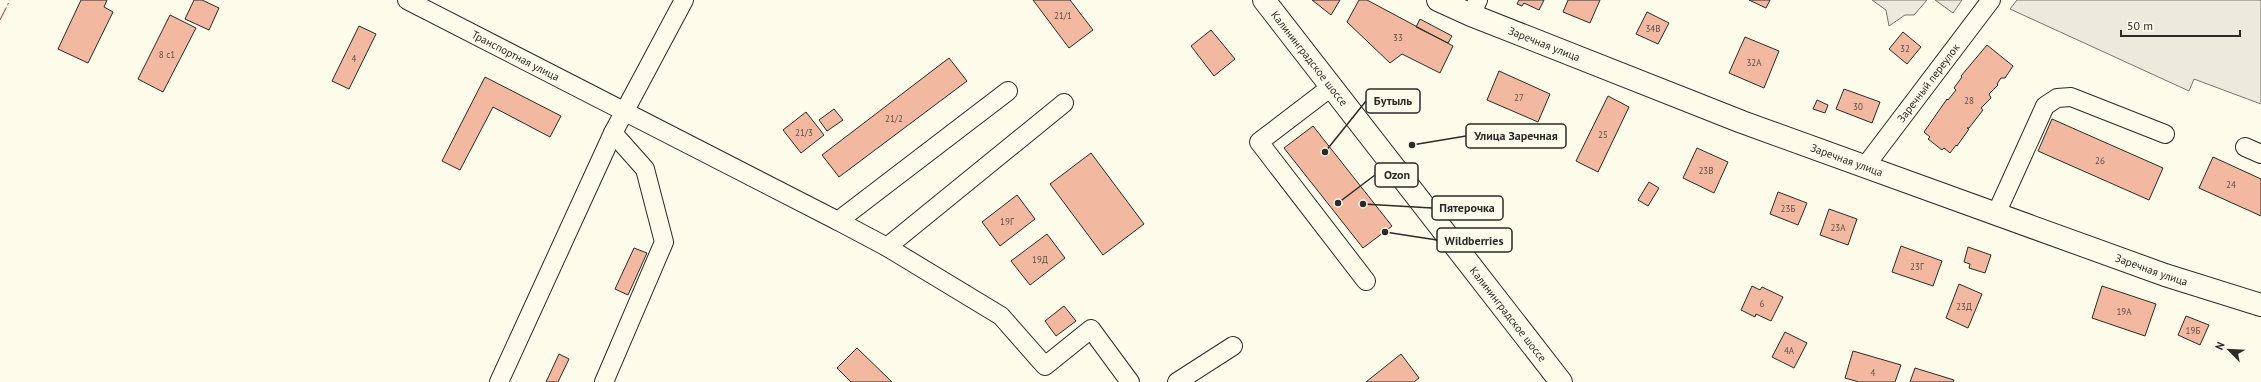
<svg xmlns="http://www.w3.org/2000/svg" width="2261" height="382" font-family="'PT Sans',sans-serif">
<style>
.green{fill:#ecebdb;stroke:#74746e}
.building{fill:#f2b8a0;stroke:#2b2b2b}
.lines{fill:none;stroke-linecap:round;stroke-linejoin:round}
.minor-casing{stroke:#2b2b2b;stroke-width:20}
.major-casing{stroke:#2b2b2b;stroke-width:24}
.minor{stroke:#fdfbea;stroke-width:18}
.major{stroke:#fdfbea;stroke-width:22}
.power{stroke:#c62828;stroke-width:1;stroke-dasharray:14 3 2 3;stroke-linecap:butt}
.labels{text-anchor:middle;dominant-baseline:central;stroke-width:3;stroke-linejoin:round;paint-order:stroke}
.number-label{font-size:9px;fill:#5d4e48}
.street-label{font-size:11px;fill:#2b2b2b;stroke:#fdfbea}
.leader{fill:none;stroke:#2b2b2b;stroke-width:1.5}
.callout-dot{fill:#2b2b2b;stroke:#fdfbea;stroke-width:1.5}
.callout{fill:#fdfbea;stroke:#2b2b2b;stroke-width:1.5}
.callout-label{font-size:12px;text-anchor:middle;font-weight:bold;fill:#2b2b2b}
</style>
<rect width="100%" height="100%" fill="#fdfbea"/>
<path class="green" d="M1872,0H1927L1914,15H1905L1889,26L1886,10Z
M1935,0H1962L1953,13Z
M2017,0H2261V104L2194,79L2189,91L2010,9Z"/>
<path class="building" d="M81,0H107L104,7L113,12L88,63L58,49Z
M194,0H202L219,8L209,30L185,19Z
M1033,0H1070L1093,30L1069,48Z
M1312,0H1340L1331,15Z
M1359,0H1367L1453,46L1440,73L1402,54L1390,63L1347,22Z
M1519,0H1544L1539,10L1524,3L1522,6L1517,4Z
M1568,0H1600L1590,23L1563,12Z
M1749,0H1770L1766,8Z
M1647,12L1669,23L1658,44L1636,34Z
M170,15L196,28L163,92L138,79Z
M1420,19L1452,36L1448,43L1416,27Z
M359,26L376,34L349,89L332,81Z
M1211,30L1235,59L1214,76L1191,46Z
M1903,32L1921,47L1907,64L1889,49Z
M1745,37L1779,51L1764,88L1729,73Z
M1987,45L2013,66L2005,78H2001L1997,84L1998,85L1989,94L1991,98L1981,108L1983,110L1969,128H1967L1969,129L1957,146L1956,145L1950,153L1944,148L1942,150L1928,139L1930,137L1924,132L1947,99L1948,100L1956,90L1954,88L1962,77L1961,76Z
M949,58L967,81L839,177L822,155Z
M1499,71L1550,94L1538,122L1487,100Z
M485,77L561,116L550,137L493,107L460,170L442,161Z
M1844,89L1880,102L1872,123L1836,109Z
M1608,96L1629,107L1598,172L1576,161Z
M1817,100L1828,105L1825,113L1813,109Z
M834,109L843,120L827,131L819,120Z
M806,112L824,135L801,153L783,130Z
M2052,119L2163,168L2149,200L2038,151Z
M1313,126L1392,226L1363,248L1284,148Z
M1697,148L1728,162L1714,193L1683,178Z
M1091,153L1144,224L1103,255L1050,184Z
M2213,157L2261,179V216L2199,188Z
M1649,182L1659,188L1648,206L1638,200Z
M1778,192L1807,203L1798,225L1770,214Z
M1017,195L1035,219L1000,246L982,222Z
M1829,209L1857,219L1848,245L1820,235Z
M1047,234L1065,258L1030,285L1011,261Z
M1901,246L1942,261L1933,286L1892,272Z
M1968,247L1991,255L1985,273L1969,268L1970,264L1964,262Z
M634,248L647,253L628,295L615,289Z
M1959,284L1982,294L1968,328L1946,318Z
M1752,286L1760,290L1762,287L1783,297L1771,321L1756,314L1755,317L1741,310Z
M2102,286L2156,304L2145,336L2092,318Z
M1064,306L1076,321L1056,336L1045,321Z
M2186,316L2209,325L2200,345L2178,335Z
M1785,332L1807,343L1794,368L1772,357Z
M857,348L892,382H851L837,368Z
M1853,351L1901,365L1895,382H1859L1845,378Z
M559,354L569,359L558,382H546Z
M1401,354L1419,378L1414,382H1366Z
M1915,368L1954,380L1953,382H1910Z"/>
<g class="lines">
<g class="minor-casing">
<g id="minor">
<path id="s1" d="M407,0L838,221L1008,91"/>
<path d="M1471,15L1478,0"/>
<path d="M1331,87L1259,142L1366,281"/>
<path d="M2245,147L2261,154"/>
<path id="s2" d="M1866,165L1991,0"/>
<path d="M1996,214L2045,106L2057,98L2071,97L2165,134"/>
<path d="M838,221L887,247L1001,316L1045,366L1091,329L1130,382"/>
<path d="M887,247L1064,103"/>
<path d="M499,382L613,133L684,0"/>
<path d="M604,382L664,242L645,169L613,133"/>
<path d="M1177,382L1233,346"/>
</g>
</g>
<g class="major-casing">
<g id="major">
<path id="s3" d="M1264,0L1561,382"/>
<path id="s4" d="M1438,0L1471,15L1742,122L2165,275L2261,305"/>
</g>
</g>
<use href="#minor" class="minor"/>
<use href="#major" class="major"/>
<path class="power" d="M0,20L10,0"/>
</g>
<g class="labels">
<g class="number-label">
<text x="1063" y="15">21/1</text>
<text x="1653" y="28">34В</text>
<text x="1398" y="37">33</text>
<text x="1905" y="48">32</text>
<text x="167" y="54">8 с1</text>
<text x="354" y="58">4</text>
<text x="1754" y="62">32А</text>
<text x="1519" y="97">27</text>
<text x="1969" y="100">28</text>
<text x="1858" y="106">30</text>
<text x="894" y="118">21/2</text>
<text x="804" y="132">21/3</text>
<text x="1603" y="134">25</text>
<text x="2100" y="160">26</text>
<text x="1706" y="170">23В</text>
<text x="2231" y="184">24</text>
<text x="1788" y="208">23Б</text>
<text x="1007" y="221">19Г</text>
<text x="1838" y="227">23А</text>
<text x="1040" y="259">19Д</text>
<text x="1917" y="266">23Г</text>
<text x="1762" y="303">6</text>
<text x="1964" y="306">23Д</text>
<text x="2124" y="311">19А</text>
<text x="2193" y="330">19Б</text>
<text x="1789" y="350">4А</text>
<text x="1873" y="372">4</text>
</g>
<g class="street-label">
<text stroke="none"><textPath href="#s4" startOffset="115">Заречная улица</textPath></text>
<text stroke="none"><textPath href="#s1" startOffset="122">Транспортная улица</textPath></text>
<text stroke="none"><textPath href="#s3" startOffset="74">Калининградское шоссе</textPath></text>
<text stroke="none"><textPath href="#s2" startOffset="103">Заречный переулок</textPath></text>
<text stroke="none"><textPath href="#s4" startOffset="439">Заречная улица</textPath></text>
<text stroke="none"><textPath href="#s4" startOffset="763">Заречная улица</textPath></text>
<text stroke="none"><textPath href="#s3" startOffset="398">Калининградское шоссе</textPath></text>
</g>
</g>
<path class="leader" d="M1325 152L1366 101M1412 145L1466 136M1338 203L1375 175M1363 204L1432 208M1385 232L1437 240"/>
<g class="callout-dot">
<circle cx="1325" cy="152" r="4"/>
<circle cx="1412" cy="145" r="4"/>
<circle cx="1338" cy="203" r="4"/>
<circle cx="1363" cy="204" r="4"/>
<circle cx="1385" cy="232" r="4"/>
</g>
<g class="callout">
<rect x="1366" y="89" width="54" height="24" rx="4"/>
<rect x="1466" y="124" width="100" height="24" rx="4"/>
<rect x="1375" y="163" width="43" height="24" rx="4"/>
<rect x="1432" y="196" width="71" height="24" rx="4"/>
<rect x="1437" y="228" width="75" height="24" rx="4"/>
</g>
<g class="callout-label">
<text x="1393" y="105">Бутыль</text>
<text x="1516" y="140">Улица Заречная</text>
<text x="1397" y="179">Ozon</text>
<text x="1467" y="212">Пятерочка</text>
<text x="1474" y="245">Wildberries</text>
</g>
<g transform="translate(2229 350) rotate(294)" stroke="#fdfbea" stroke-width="3" paint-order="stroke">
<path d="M0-3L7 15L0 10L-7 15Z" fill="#2b2b2b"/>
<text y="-6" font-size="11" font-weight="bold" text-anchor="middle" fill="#2b2b2b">N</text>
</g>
<path d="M2121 30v6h119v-6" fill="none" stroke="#2b2b2b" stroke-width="2"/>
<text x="2127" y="30" font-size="12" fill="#2b2b2b" stroke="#fdfbea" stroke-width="3" paint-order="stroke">50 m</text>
</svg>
